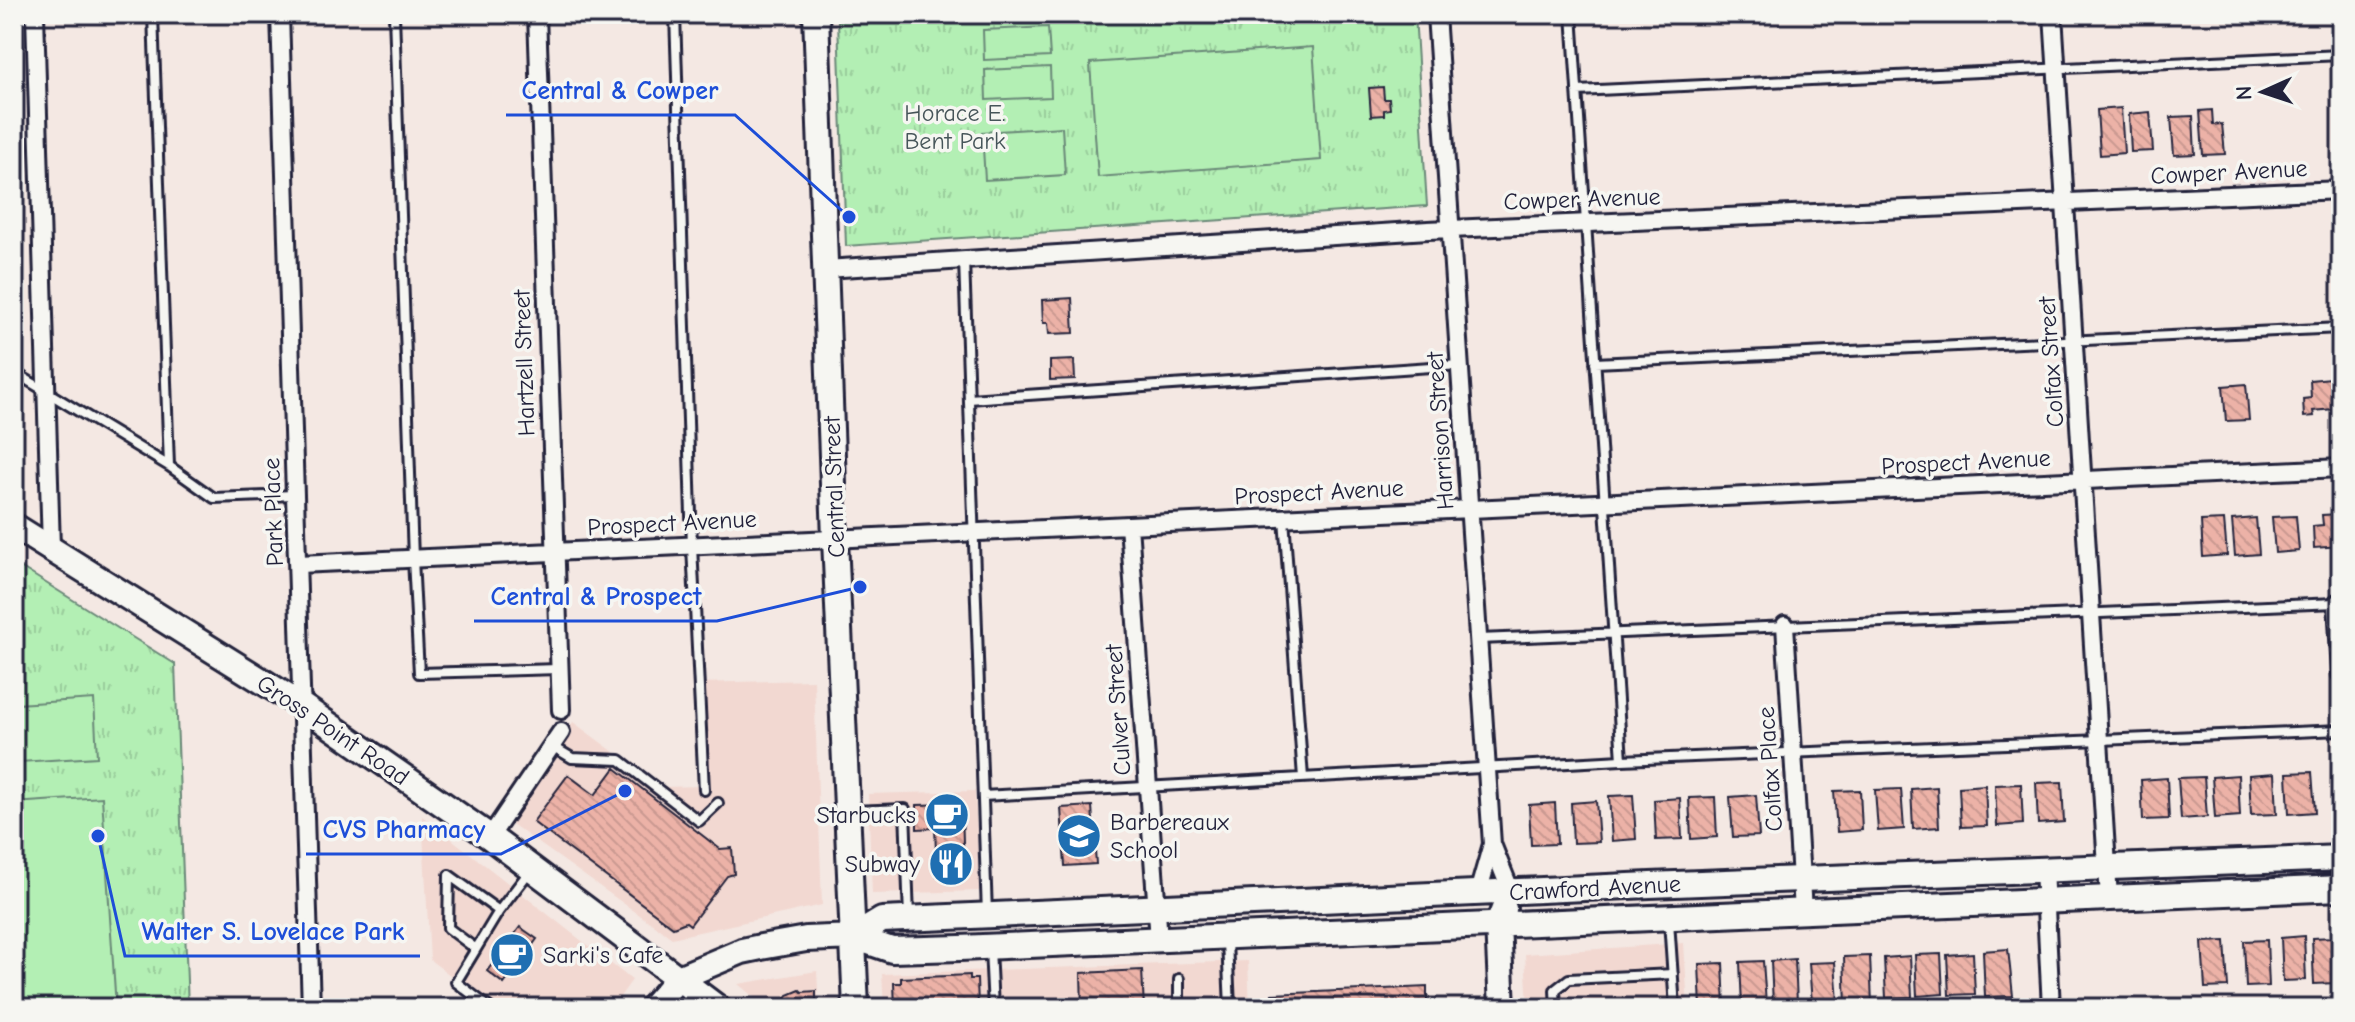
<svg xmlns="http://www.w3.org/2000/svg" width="2355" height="1022" font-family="'Comic Neue',sans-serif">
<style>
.built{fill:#f2d8d1}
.park{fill:url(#park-tufts);stroke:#6a8878;stroke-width:2}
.pitch{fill:#b3efb4;stroke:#6a8878;stroke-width:2}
.building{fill:url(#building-back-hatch);stroke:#22223b;stroke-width:2}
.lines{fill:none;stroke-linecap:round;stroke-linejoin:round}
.lane-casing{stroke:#22223b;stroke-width:14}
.street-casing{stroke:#22223b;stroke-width:22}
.secondary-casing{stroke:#22223b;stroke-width:30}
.lane{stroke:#f6f6f2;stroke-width:8}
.street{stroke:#f6f6f2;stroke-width:16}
.secondary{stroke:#f6f6f2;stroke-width:24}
.labels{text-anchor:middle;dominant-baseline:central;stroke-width:7;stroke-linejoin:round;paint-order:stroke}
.park-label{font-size:24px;fill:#465559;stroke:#f6f6f2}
.street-label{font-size:24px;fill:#22223b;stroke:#f6f6f2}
.poi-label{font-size:24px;fill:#22223b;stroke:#f6f6f2;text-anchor:end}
.leader{fill:none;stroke:#1d4ed8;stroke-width:3}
.callout-dot{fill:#1d4ed8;stroke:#f6f6f2;stroke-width:3}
.callout-label{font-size:26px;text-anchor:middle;font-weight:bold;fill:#1d4ed8;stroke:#f6f6f2;stroke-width:7;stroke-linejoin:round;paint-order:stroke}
</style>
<defs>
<pattern id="park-tufts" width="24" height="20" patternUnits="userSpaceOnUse" patternTransform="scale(2)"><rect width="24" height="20" fill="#b3efb4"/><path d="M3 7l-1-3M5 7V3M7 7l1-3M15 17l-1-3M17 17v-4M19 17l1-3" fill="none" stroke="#9acd9c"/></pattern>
<pattern id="building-back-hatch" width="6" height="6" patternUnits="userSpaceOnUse" patternTransform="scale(2)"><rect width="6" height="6" fill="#ecb2a7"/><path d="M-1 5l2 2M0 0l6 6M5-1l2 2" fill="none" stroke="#ca9991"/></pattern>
</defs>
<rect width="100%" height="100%" fill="#f4e8e3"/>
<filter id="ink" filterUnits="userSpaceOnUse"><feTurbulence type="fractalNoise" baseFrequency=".0125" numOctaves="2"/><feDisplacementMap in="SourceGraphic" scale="16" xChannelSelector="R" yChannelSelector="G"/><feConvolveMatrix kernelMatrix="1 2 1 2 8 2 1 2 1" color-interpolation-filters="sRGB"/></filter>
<g filter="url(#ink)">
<path class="built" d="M814,680L822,905L672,938L505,819L573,722L662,787L703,786L698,683Z
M975,791L980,891L872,894L868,794Z
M422,816L632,980L612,1008H494L430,960Z
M1684,943L1688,1008H1528L1525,954Z
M1248,961L1250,1008H884L882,974Z
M817,971L819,1008H767L738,984Z"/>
<path class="park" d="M939,14H1415L1427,206L846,246L838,21Z
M14,563L175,664L188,1008H14Z"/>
<path class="pitch" d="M1048,27L1050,57L984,60L983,30Z
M1313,47L1321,160L1098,177L1090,63Z
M1050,67L1051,97L986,100L985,70Z
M1062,127L1065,175L985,180L982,132Z
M94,699L97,757L20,762L17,704Z
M102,797L116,1008H14V803Z"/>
<path class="building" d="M1383,87L1384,99H1389L1390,109L1384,110V115L1371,116L1369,88Z
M2121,108L2124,153L2100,155L2097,110Z
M2212,110L2213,125L2222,124L2225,154L2203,155L2200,111Z
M2150,112L2153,151L2131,152L2129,114Z
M2193,116L2195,154L2174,155L2171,117Z
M1072,298L1074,333L1049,334L1048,323H1043L1042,300Z
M1074,360L1075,379L1050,380V361Z
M2331,378L2333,409L2313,411L2314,416L2304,417L2303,399L2311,398L2310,380Z
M2246,384L2249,420L2226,421L2223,386Z
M2339,514L2341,546L2314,548L2313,526L2323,525L2322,515Z
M2296,516L2299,551L2275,553L2272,517Z
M2256,518L2259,554L2235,556L2232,520Z
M2224,520L2227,555L2203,557L2201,521Z
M615,768L720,849L732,848L734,874L727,876L690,925L686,922L673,927L533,822L568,775L595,795Z
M2312,772L2315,812L2289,814L2287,773Z
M2275,773L2277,814L2251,815L2249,775Z
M2238,775L2240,816L2215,818L2212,777Z
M2204,777L2207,817L2181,819L2178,778Z
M2167,778L2169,819L2143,820L2141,780Z
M2062,782L2064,822L2038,824L2036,783Z
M2021,784L2023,824L1997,826L1995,785Z
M1985,785L1987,826L1961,827L1959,787Z
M1937,787L1939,827L1913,829L1911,789Z
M1901,789L1904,829L1878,831L1875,790Z
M1860,790L1862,830L1837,832L1834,791Z
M1633,795L1636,839L1612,841L1609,796Z
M1756,795L1759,836L1733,837L1730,797Z
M1715,797L1717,837L1691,839L1689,798Z
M1680,798L1682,839L1656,840L1654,800Z
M1596,801L1599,842L1573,843L1571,803Z
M1555,803L1557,844L1531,845L1529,805Z
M952,804L962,810L964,875L937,876L935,828L917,829V805Z
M1092,806L1096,864L1065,866L1061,808Z
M520,927L537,939L504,984L487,971Z
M2304,936L2306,980L2283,981L2281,938Z
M2335,937L2337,983L2314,984L2312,938Z
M2267,940L2269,986L2246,987L2244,941Z
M2225,941L2228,987L2205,988L2202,942Z
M2008,949L2013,996L1985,997L1983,951Z
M1973,953L1975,994L1949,995L1947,955Z
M1941,954L1943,994L1917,996L1915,955Z
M1870,956L1872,1004L1846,1005L1844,957Z
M1910,956L1912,997L1886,998L1884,958Z
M1795,959L1797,1003L1773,1005L1771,961Z
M1763,961L1766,1004L1742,1006L1740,962Z
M1835,962L1838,1002L1812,1004L1809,963Z
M1723,963L1725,1007L1701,1008L1699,964Z
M1142,970L1144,1008H1082L1081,973Z
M970,975V979H977L978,1006L895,1008L894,983H901V978Z
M1427,987V1008H1272V994Z
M800,990L802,992L816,991V1007L780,1008L788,995Z"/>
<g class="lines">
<g class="lane-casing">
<path id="lane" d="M153,14L169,466
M394,14L413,559L419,673L559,669
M675,14L692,546L704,790
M1572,14L1622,760
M1577,91L2341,55
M964,260L987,914
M1595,363L2341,328
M14,372L169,466L214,498L295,495
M969,399L1460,365
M1284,518L1303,778
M1479,639L2336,603
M552,746L572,758L620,760L699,821L718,803
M983,796L1622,760L2341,730
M851,811L905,809L909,918
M499,911L449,875L448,928L476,949L499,911L529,872
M1669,921L1675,1008
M1227,941L1230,1008
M476,949L456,982L490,1008
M990,949L993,1008
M1179,979V1008
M1556,1008L1555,990L1569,979L1673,974"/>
</g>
<g class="street-casing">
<path id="street" d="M35,14L51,548
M280,14L311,1008
M537,14L561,710
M1436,14L1492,844L1511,892
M2053,14L2109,898
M826,269L1428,230L2341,190
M1129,525L1159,940
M299,564L2341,468
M2337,603L2341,674
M1785,625L1803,911
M490,837L561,732
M2044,869L2051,1008
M1478,893L1492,844"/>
</g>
<g class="secondary-casing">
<path id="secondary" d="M816,14L835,539L856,1008
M14,526L302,706L490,837L718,1008
M854,937L882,920L1650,885L2341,858
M652,1008L678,978L742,951L761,947L806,939L854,937L892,950L960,948L2341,888
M1502,1008L1498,924L1504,909"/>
</g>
<use href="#lane" class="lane"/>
<use href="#street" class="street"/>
<use href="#secondary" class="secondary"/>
</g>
</g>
<defs>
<g id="cafe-disc" transform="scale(2.3)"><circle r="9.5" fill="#1f6fb2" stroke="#f6f6f2"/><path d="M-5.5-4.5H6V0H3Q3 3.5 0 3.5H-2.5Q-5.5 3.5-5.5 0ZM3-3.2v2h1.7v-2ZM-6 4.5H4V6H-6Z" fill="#fff"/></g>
<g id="school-disc" transform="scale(2.3)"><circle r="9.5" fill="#1f6fb2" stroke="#f6f6f2"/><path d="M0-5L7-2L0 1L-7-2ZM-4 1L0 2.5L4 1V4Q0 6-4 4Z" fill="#fff"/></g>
<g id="restaurant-disc" transform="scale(2.3)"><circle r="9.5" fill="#1f6fb2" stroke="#f6f6f2"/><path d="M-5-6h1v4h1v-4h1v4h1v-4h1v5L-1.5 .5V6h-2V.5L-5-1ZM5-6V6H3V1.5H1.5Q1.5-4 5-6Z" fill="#fff"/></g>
</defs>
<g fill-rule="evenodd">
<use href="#cafe-disc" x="947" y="815"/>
<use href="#school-disc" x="1079" y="836"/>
<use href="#restaurant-disc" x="951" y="864"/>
<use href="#cafe-disc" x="512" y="955"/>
</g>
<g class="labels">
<g class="park-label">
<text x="955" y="113">Horace E.<tspan x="955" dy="28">Bent Park</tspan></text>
</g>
<g class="street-label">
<text transform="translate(2229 172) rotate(-3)">Cowper Avenue</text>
<text transform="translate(1582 199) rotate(-2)">Cowper Avenue</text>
<text transform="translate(2051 362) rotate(-94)">Colfax Street</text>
<text transform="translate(524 363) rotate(-92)">Hartzell Street</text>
<text transform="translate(1440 431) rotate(-94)">Harrison Street</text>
<text transform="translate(1966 462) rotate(-3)">Prospect Avenue</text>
<text transform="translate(834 487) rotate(-92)">Central Street</text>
<text transform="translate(1319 492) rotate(-3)">Prospect Avenue</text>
<text transform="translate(273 512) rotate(-92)">Park Place</text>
<text transform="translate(672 523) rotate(-3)">Prospect Avenue</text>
<text transform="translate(1118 710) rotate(-94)">Culver Street</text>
<text transform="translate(333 730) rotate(34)">Gross Point Road</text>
<text transform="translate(1770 769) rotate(-94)">Colfax Place</text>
<text transform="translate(1595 888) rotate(-3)">Crawford Avenue</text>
</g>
<g class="poi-label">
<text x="916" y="815">Starbucks</text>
<text x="1110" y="822" text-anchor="start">Barbereaux<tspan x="1110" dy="28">School</tspan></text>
<text x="920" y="864">Subway</text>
<text x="543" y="955" text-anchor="start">Sarki's Cafe</text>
</g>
</g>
<path class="leader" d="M849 217L735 115H506M860 587L717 621H474M625 791L501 854H306M98 836L125 956H420"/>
<g class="callout-dot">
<circle cx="849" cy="217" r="8"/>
<circle cx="860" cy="587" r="8"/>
<circle cx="625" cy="791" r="8"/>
<circle cx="98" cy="836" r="8"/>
</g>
<g class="callout-label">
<text x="620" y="99">Central &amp; Cowper</text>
<text x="596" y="605">Central &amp; Prospect</text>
<text x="404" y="838">CVS Pharmacy</text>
<text x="273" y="940">Walter S. Lovelace Park</text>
</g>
<rect width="2355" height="1022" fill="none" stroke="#f6f6f2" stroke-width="48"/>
<rect x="24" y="24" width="2307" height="974" fill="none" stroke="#22223b" stroke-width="3" filter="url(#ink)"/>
<g transform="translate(2263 92) rotate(267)" stroke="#f6f6f2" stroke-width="6" paint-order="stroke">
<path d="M0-6L14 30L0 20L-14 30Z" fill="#22223b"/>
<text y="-12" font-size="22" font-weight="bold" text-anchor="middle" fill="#22223b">N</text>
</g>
</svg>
